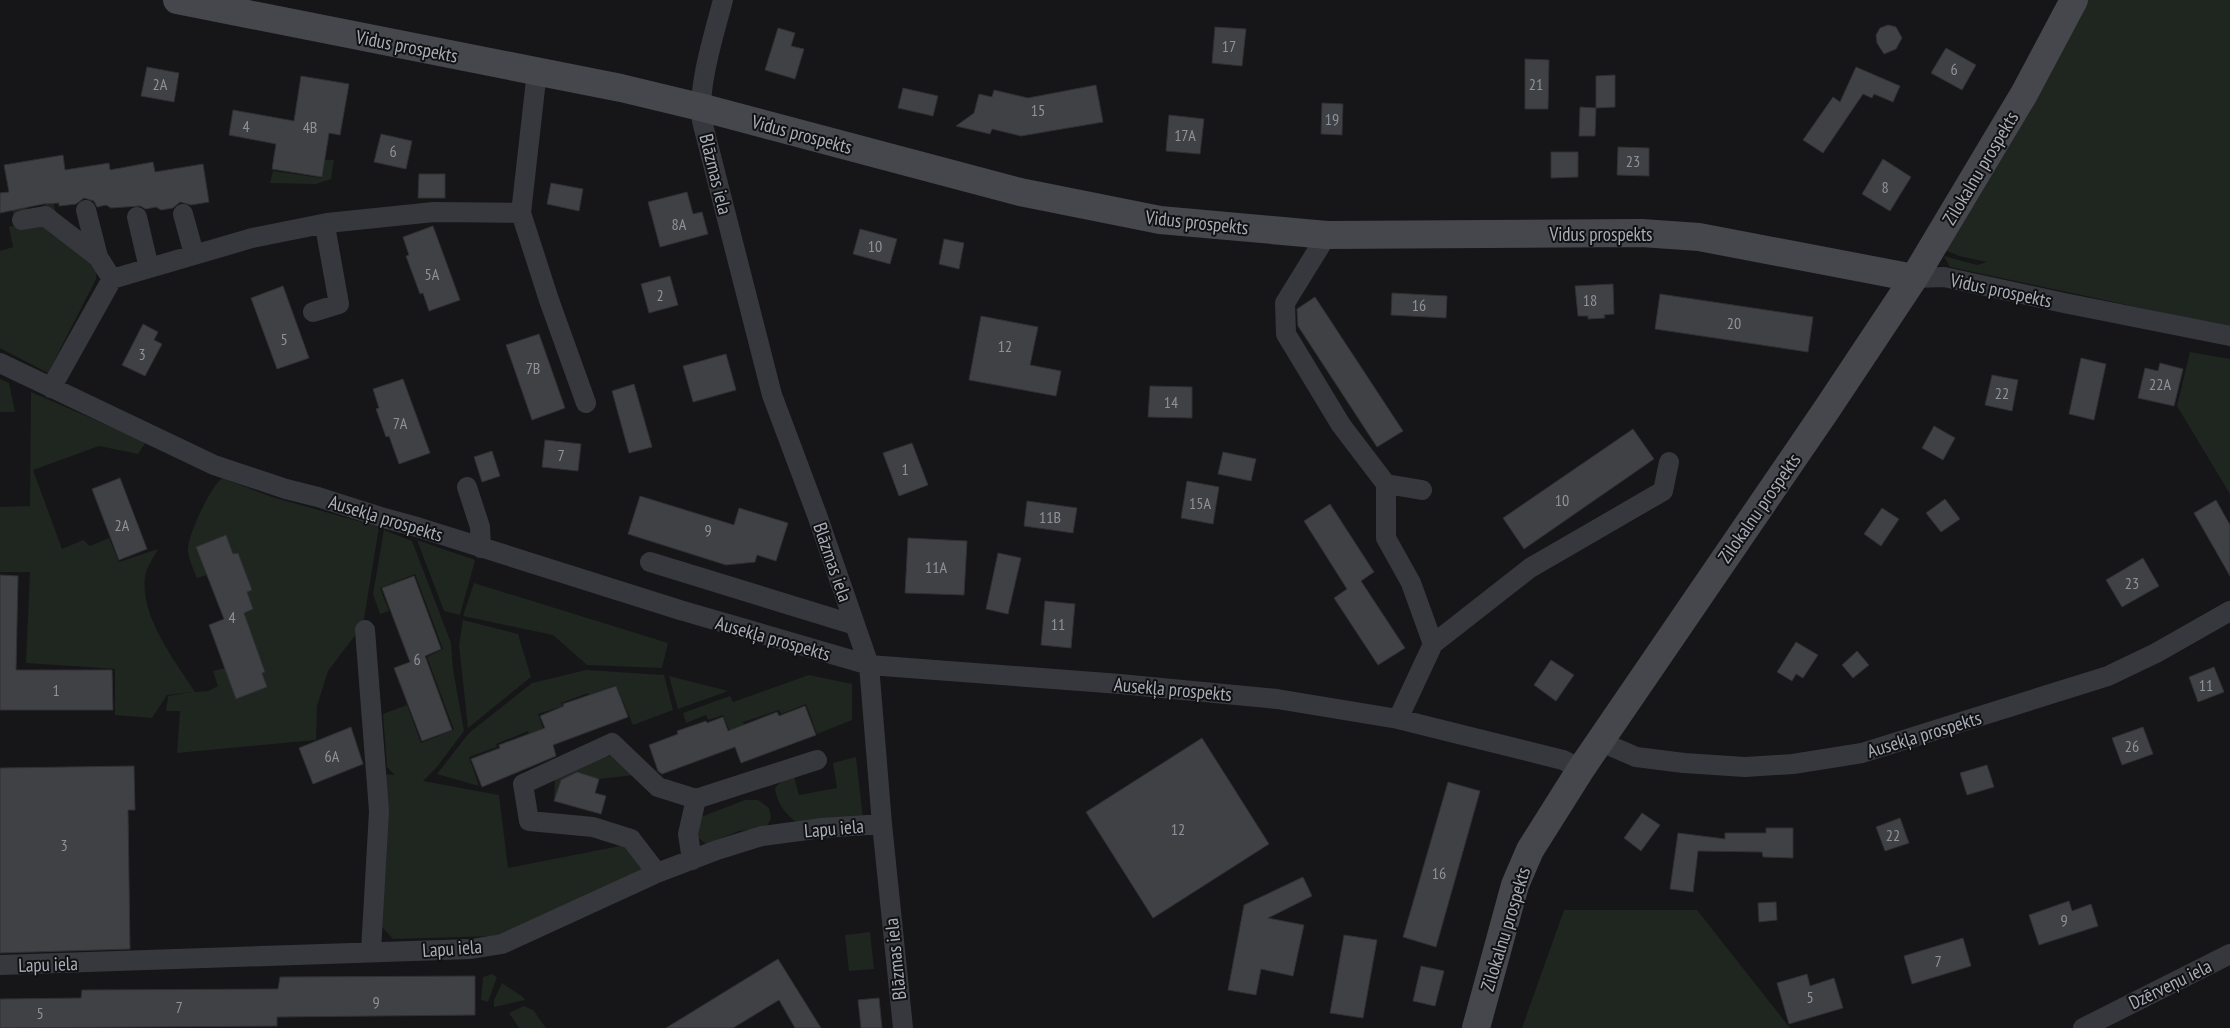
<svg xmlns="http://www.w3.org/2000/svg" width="2230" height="1028" font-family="'PT Sans Narrow',sans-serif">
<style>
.green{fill:#1e261f}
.building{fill:#404145;stroke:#303034}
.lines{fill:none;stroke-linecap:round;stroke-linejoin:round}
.minor{stroke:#37383d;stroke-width:20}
.secondary{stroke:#45474d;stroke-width:28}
.labels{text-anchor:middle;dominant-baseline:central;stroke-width:4;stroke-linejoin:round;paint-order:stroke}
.number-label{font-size:16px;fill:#8e929b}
.street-label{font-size:19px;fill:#a8adb8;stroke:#111113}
</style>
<rect width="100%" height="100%" fill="#161618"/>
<path class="green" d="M2086,0H2230V327L1950,267L1944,256L1977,265L1987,262L1959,256L1943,249Z
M325,160H334L331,179L316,184L270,183L273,171L322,178Z
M53,201L56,213L97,269L96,279L48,373L0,348V251L13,247L9,227L16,225L12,209L26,206L28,213L44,209L43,206L46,205V203Z
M2190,352L2230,359V494L2177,406Z
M0,379L9,383L15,412H0Z
M31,392L146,442L138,454L99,446L33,470L62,549L83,540L90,546L109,538L119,562L158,549C154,557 146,568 145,577C140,616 175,661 195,692L208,691L218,686L213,671L225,668L236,699L267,687L262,673L265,671L250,629L240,614L253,609L247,592L252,590L238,553L233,554L226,536L197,547L207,575L197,578C194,570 187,556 188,548C189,533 210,488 222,478L272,497L379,527L363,625L328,671L317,706L316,740L177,753L180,711H166L168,696L192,692L167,695L152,718L115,715V669L26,663L30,572H0V507L30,506Z
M384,530L412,541L451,643L453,669L464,731L436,768L423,781L499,795L508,868L625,845L650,871L498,936L393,939L382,927L384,774L395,775L387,767L383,714L407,705L421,743L454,730L427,657L443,649L415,574L380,588L389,611L380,614L373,594Z
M417,540L475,560L460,615L444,611Z
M474,583L668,643L662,668L587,665L553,635L463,616Z
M463,620L518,634L531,677L468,728L459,645Z
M586,670L664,675L673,710L633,725L616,685L589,695L588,693L561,703L563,706L538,714L543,728L529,734L528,731L496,744L497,747L469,757L479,786L437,774L469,733L532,683Z
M809,675L852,684V720L817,734L806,704L781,714L779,710L743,722L745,727L730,732L723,715L708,720L706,715L686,723L683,713L730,696L733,702Z
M669,676L728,691L678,709Z
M614,755L634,775L599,779L580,773L575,787L560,783L554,801L555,779L601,757Z
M856,757L863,818L797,823C785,813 777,804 775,788L782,781L794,777L799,795L837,788L833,763Z
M745,800H758L769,808L771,818L767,826L760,829L739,831L706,844L696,836L701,817Z
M1564,910H1697L1790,1028H1522Z
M870,932L874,969L849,971L845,935Z
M492,974L497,977L488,1002L481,1000L483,977Z
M502,983L523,997L525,1000L494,1007V1000Z
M524,1006L533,1010L546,1028H519L509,1013Z"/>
<path class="building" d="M1888,25L1896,27L1902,38L1896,49L1884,54L1877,43L1876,35L1880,28Z
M1215,27L1246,29L1242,66L1212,63Z
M778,28L795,33L791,46L804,49L795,79L765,70Z
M1946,48L1976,65L1962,90L1931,73Z
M1525,59L1549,60L1548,109H1525Z
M147,67L179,73L174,102L141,96Z
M1856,67L1900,86L1893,102L1874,94L1872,98L1863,94L1823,153L1803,140L1833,97L1840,102Z
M1615,75V107L1596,108V76Z
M301,76L349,84L340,135L329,133L322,177L272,169L276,144L229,135L233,110L294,121Z
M1096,85L1103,122L1021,136L992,129L990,134L956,126L974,113L979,94L992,97L994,90L1028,98Z
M903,88L938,96L933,116L898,108Z
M1322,103L1343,104L1342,135L1321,134Z
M1580,107L1596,108L1595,136H1579Z
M1169,115L1204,119L1200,154L1166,151Z
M381,134L412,141L406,169L374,162Z
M1618,147L1649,148V176L1617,175Z
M1551,152H1578V177L1551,178Z
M63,155L65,170L109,163L110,170L153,162L155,172L203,164L209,202L191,205L180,202L173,208L161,210L156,207L146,209L140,206L111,208L106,205L97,207L94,201L84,198L76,204L59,206V203L43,204L0,213V193L9,192L4,165Z
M1883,159L1911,177L1890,211L1862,194Z
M419,174H445V198H418Z
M551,183L583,189L579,211L547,204Z
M687,192L693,214L702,212L708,234L660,247L648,202Z
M433,226L460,300L429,311L423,293L420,294L406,256L409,255L403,237Z
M860,229L897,239L890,264L853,254Z
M944,239L964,243L959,269L939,264Z
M670,276L678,305L649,313L641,284Z
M1613,284L1614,314L1604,315L1605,318L1588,319V316H1578L1575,286Z
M283,286L309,358L277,369L251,298Z
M1392,293L1447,296L1446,318L1391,315Z
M1660,294L1813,317L1808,352L1655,329Z
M1315,297L1403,431L1377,447L1298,326L1297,309Z
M981,316L1038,327L1030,365L1061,371L1056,396L969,380Z
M143,324L158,332L154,340L162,344L145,376L122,365Z
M539,334L565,408L532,420L506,345Z
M726,354L736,390L693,402L683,366Z
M2081,358L2106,364L2094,420L2069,414Z
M2160,363L2183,369L2174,406L2138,398L2145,368L2158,371Z
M1992,375L2018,380L2012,411L1985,405Z
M403,379L430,453L399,464L389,436L386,437L376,409L379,408L373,389Z
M634,384L652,447L629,453L612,391Z
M1150,386L1192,387V418L1148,417Z
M1934,426L1955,438L1943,460L1922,448Z
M1633,429L1654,459L1524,549L1503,518Z
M545,440L581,444L578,471L542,467Z
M912,443L928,485L899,496L883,453Z
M492,451L500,476L482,482L474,457Z
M1223,452L1256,459L1251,481L1218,474Z
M120,478L147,549L119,560L92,489Z
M1187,481L1219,487L1213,524L1181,518Z
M640,496L734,525L739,508L788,523L776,561L757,555L755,562L726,565L628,534Z
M1945,499L1960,519L1941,532L1926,513Z
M2216,500L2230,525V576L2194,513Z
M1027,501L1077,508L1073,533L1024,526Z
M1330,504L1374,572L1361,581L1405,648L1378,665L1334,598L1347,589L1304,521Z
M1882,508L1899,519L1881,546L1864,534Z
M226,535L233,554L238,553L252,590L247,592L253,609L244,613L265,672L262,673L267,687L236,699L209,625L224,619L196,547Z
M908,538L967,541L964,595L905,593Z
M998,553L1021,558L1008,614L986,609Z
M2143,558L2159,586L2122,607L2106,580Z
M0,575L18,576L16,670H112L113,710H0Z
M414,576L441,649L425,656L452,730L422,741L394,668L410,662L382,588Z
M1045,601L1075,604L1071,648L1041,645Z
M1796,642L1818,655L1803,678L1796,674L1792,681L1777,672Z
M1857,651L1869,665L1853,678L1842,665Z
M1551,660L1574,675L1556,701L1534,685Z
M2214,667L2224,692L2198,702L2189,677Z
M616,686L628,717L553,745L556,756L482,787L471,759L500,748L499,745L545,728L540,716L564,706L563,704Z
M805,706L816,735L741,763L735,747L662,774L658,771L649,745L678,734L677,731L706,721L707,723L723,717L728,731L777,712L779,716Z
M351,727L363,764L313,784L299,748Z
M2143,727L2153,754L2122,765L2112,738Z
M1202,738L1269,844L1153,918L1086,812Z
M1987,765L1994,787L1967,795L1960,773Z
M134,766L135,810H128L130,949L0,953V768Z
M577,772L599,779L595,793L606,796L601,814L554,801L561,780Z
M1448,782L1480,791L1436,947L1403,937Z
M1642,813L1660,825L1641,851L1624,838Z
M1900,818L1909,843L1885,851L1876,827Z
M1766,828H1793V858L1763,857L1762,852L1698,851L1693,892L1670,889L1678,833L1725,839V833H1766Z
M1303,877L1312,896L1268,918L1304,925L1293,976L1261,969L1256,995L1228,990L1244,905Z
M2069,901L2072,911L2091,904L2098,926L2039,945L2029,915Z
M1776,902L1777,920L1759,922L1758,903Z
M1344,935L1377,940L1363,1018L1330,1013Z
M1963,938L1971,966L1912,984L1904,956Z
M778,959L821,1028H795L779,1000L733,1028H666Z
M1421,966L1444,971L1435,1006L1413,1001Z
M1807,974L1810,986L1834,978L1843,1008L1789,1024L1777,983Z
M475,976V1015L277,1017V1026L0,1028V999L81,998L82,990L278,989L280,977Z
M879,998L882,1028H861L858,1000Z"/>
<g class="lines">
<path class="minor" d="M723,0C714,35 697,87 702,121L772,395L817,515L869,665L882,824L903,1028
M86,210L98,257
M521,213L549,300L586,403
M183,214L194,254
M137,217L149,268
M22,220L45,216L98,257L112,279L252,238L327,223L434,212L521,213L537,71
M1327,235L1285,303L1286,334L1341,425L1386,484L1422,490
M1914,278L1944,277L2064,303L2230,336
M313,312L339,304L325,226L327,223
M0,363L214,465L286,489L318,497L384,518L417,527L680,610L869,665L1120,684L1277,699L1398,719L1563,760L1581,769
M51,388L112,279
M1386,484V538L1411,583L1433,644
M467,487L480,527L481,548
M650,562L855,625
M365,630L379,811L371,951
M1398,719L1433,644L1530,568L1663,491L1669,462
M1599,741L1636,757L1684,763L1745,767L1793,764L1862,753L2108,676L2156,653L2230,611
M692,860L688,834L696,799L817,760
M657,873L631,839L593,827L529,821L523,784L612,743L658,787L696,799
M0,965L471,949L502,944L657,873L717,850L762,836L822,828L882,824
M2083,1028L2230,954"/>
<path class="secondary" d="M177,0L621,88L700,107L1020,192L1160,220L1327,235L1642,233L1699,237L1914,278
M1476,1028L1515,885L1530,850L1581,769L1827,409L1914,278L2024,94L2074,0"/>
</g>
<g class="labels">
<g class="number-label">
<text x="1229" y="46">17</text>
<text x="1954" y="69">6</text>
<text x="160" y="84">2A</text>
<text x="1536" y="84">21</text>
<text x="1038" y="110">15</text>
<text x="1332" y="119">19</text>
<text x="246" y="126">4</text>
<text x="310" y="127">4B</text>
<text x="1185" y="135">17A</text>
<text x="393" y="151">6</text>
<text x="1633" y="161">23</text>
<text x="1885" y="187">8</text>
<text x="679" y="224">8A</text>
<text x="875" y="246">10</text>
<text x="432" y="274">5A</text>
<text x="660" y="295">2</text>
<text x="1590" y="300">18</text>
<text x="1419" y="305">16</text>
<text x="1734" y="323">20</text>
<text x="284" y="339">5</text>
<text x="1005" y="346">12</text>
<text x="142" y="354">3</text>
<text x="533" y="368">7B</text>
<text x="2160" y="384">22A</text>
<text x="2002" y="393">22</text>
<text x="1171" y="402">14</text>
<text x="400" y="423">7A</text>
<text x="561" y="455">7</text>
<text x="905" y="469">1</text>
<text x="1562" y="500">10</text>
<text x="1200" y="503">15A</text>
<text x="1050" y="517">11B</text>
<text x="122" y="525">2A</text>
<text x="708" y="530">9</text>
<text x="936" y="567">11A</text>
<text x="2132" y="583">23</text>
<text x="232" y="617">4</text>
<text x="1058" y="624">11</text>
<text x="417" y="659">6</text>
<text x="2206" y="685">11</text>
<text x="56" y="690">1</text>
<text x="2132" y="746">26</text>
<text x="332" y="756">6A</text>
<text x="1178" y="829">12</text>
<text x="1893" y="835">22</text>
<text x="64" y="845">3</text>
<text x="1439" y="873">16</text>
<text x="2064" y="920">9</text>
<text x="1938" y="961">7</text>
<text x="1810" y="997">5</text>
<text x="376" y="1002">9</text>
<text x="179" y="1007">7</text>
<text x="40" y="1013">5</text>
</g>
<g class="street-label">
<text transform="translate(407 46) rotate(11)">Vidus prospekts</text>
<text transform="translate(802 134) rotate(15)">Vidus prospekts</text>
<text transform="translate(1980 168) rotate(-59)">Zilokalnu prospekts</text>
<text transform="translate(716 174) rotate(76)">Blāzmas iela</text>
<text transform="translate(1197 222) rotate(6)">Vidus prospekts</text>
<text x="1601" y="234">Vidus prospekts</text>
<text transform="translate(2001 290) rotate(12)">Vidus prospekts</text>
<text transform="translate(1759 508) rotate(-55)">Zilokalnu prospekts</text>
<text transform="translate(386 518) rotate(17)">Ausekļa prospekts</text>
<text transform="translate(833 562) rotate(71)">Blāzmas iela</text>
<text transform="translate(773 638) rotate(16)">Ausekļa prospekts</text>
<text transform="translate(1173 689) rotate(5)">Ausekļa prospekts</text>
<text transform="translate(1924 734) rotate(-17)">Ausekļa prospekts</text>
<text transform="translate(834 828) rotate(-5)">Lapu iela</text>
<text transform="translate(1505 929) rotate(-73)">Zilokalnu prospekts</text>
<text transform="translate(452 948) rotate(-4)">Lapu iela</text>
<text transform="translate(895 959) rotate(-96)">Blāzmas iela</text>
<text transform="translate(48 964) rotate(-2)">Lapu iela</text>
<text transform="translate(2170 984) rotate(-26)">Dzērveņu iela</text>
</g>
</g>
</svg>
